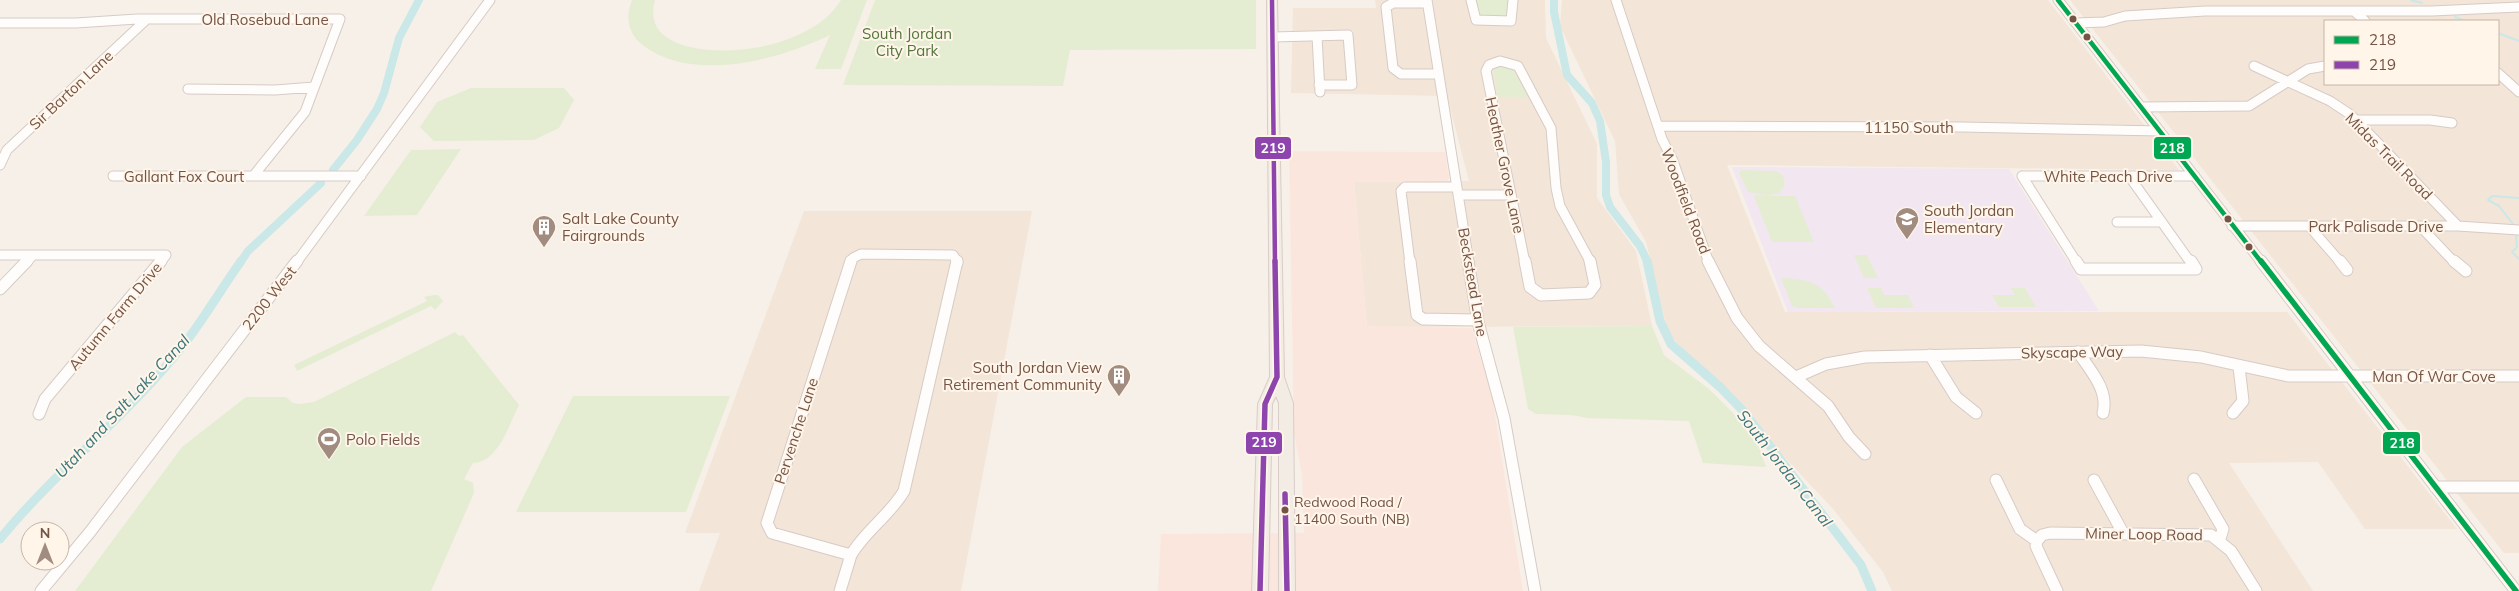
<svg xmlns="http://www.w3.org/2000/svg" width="2519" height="591" font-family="Mulish,sans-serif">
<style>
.residential{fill:#f3e5d8;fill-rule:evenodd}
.commercial{fill:#fbe6de}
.education{fill:#f2e6f1}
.green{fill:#e4edd2}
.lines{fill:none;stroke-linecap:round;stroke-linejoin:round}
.stream{stroke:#c9e8e7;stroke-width:2}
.canal-far1{stroke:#c9e8e7;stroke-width:8}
.canal{stroke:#c9e8e7;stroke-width:9}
.minor-far1-casing{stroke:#d6cbc5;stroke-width:11}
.minor-casing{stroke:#d6cbc5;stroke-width:13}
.major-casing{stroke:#d8cdc8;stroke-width:2}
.minor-far1{stroke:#fefdfc;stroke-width:9}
.minor{stroke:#fefdfc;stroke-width:11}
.major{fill:#f2ece4;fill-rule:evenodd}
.bus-1-far1-casing{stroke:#fff5e9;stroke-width:8}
.bus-1-casing{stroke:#fff5e9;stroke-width:9}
.bus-2-far1-casing{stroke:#fff5e9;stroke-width:8}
.bus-2-casing{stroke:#fff5e9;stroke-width:9}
.bus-1-far1{stroke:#00a651;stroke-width:4.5}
.bus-1{stroke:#00a651;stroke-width:5.5}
.bus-2-far1{stroke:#8e44ad;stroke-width:4.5}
.bus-2{stroke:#8e44ad;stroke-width:5.5}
.bus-dot{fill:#755447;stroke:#fff5e9;stroke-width:2}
.labels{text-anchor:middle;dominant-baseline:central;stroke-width:4;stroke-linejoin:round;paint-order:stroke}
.bus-label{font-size:14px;fill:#755447;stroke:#fff5e9;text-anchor:start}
.street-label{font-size:15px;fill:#755447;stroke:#fff5e9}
.park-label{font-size:15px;fill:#52763c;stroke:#fff5e9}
.poi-label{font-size:15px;fill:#755447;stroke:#fff5e9;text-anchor:start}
.water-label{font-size:16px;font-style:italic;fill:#3a767c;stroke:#fff5e9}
.line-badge{stroke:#fff5e9;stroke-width:2}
.badge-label{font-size:14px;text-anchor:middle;font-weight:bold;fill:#fff}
</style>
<rect width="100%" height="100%" fill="#f7f0e8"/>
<path class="residential" d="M1375,0H1545L1546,38L1597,144V198L1636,251L1652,326L1367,327L1354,182L1469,181L1447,96L1291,93L1293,8H1376Z
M1562,0H2048L2179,170L1727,165L1785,312H2287L2457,529H2365L2318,462L2229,463L2313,591H1892L1883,572L1834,510L1668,333L1646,242L1619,194L1615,141L1560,26Z
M2070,0H2519V553H2504ZM2325,21H2498V84H2325Z
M804,211H1032L961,591H699L720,533H685Z"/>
<path class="commercial" d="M1289,151L1445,152L1449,179L1447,181L1354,182L1367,326L1472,328L1492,396L1523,591H1158L1161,534L1304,533L1302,475L1294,433Z"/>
<path class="education" d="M1732,167L2009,169L2099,311L1788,312Z"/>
<path class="green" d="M632,0H655C640,53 720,54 753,48C770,46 788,40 804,32C819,25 832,14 841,0H867L841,69H815L830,35C779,60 688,85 639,42C627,30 626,15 632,0Z
M875,0H1256V49L1070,50L1063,86L843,85Z
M1474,0H1507V16L1480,17Z
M1502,64L1512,68L1529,97H1498L1493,67Z
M471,88H564L574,100L559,128L534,140L434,141L420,127L437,102Z
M461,149L417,215L364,216L411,150Z
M1742,170L1777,171L1783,176L1785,185L1779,193L1766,196H1795L1814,242H1772L1754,196L1765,195L1748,192L1739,173Z
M1854,255H1867L1878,278H1864Z
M1781,278C1808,279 1823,282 1835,308H1797L1792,306Z
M1867,288H1881L1884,295H1908L1914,308H1876Z
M2011,288H2025L2036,307H1999L1992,295H2015Z
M434,295H438L443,301L435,310L431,306L297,371L294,365L427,301L424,297Z
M1652,326L1664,355L1709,389L1733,413L1759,447L1766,467L1703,463L1689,421L1588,418L1571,415L1536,414L1528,409L1513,327Z
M455,332L459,336L463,335L519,405C509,424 499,462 473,463L464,479L473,483L474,493L431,591H75L182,447L246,397H286L293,403L299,404L314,402Z
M573,396H730L686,512H516Z"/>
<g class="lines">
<path class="stream" d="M2411,0L2422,3
M2455,17L2465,21
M2498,33L2519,41
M2513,224L2499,206L2488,200L2492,196L2519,198
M2516,236L2517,247L2512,252L2519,259"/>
<path class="canal-far1" d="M1554,0V12L1567,75L1592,103L1600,121L1606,162V195L1610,207L1640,246L1648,263
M333,170L357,140L377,109L384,93L399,38L419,0
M240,263L248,251L321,183"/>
<path class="canal" d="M1647,261L1660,321L1671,344L1720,387L1744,412L1861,565L1872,591
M0,539C57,469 130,414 185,343C205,317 222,288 241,261"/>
<g class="minor-far1-casing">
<path id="minor-far1" d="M1427,0L1469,263
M1471,0L1476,20L1511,21L1513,0
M1616,0L1662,139L1673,161L1709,263
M2058,0L2262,263
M1427,3H1393L1386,7L1393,68L1401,74H1439
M2354,11L2365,21
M0,23H76L137,19H340L305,112L254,175
M2076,23L2104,22L2125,16L2205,11H2432L2519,7
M1317,36L1320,92
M1273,37L1348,35L1352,85H1319
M2254,66L2330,101L2351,115L2458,226
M2498,73L2519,92
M188,89L275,90L314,87
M2142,107L2249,106L2308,69L2325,66
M2356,120H2430L2452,123
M1658,126L1962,127L2160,131
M0,165L7,150L147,19
M113,176H361
M2022,176L2077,263
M2022,176H2195
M2129,176L2191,263
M1458,195H1511
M2117,222H2162
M2232,226H2458L2519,230
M2309,226L2341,263
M2420,226L2455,263
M0,255H166L160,263
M26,263L33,255
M296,263L490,0
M850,263L853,258L861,254L953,255L958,263
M1410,263L1401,191L1405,187H1456
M1525,263L1486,71L1489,65L1500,61L1518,66L1551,128L1556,188L1560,206L1591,263"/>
</g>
<g class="minor-casing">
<path id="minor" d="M851,261L767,523L772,533L851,555
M1410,261L1417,315L1423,319L1477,320
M1468,261L1478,322L1504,418L1535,591
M1525,261L1530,287L1541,295L1589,293L1595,285L1590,261
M1708,261L1737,318L1759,346L1828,406L1849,437L1865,454
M2076,261L2081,269H2196
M2191,261L2196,269
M2261,261L2516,591
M2340,261L2347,270
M2454,261L2466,271
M0,289L27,261
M2078,352C2090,370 2109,390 2103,413
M1930,355L1956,397L1976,413
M1796,377L1826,364L1865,357L2141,351L2201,357L2288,376H2519
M2233,413L2243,401L2239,367
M39,414L45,399L161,261
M2194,479L2223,529L2220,539
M1996,480L2020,529L2037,541
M2094,480L2123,533
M2435,487H2519
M2037,541L2042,535L2050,533L2211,535L2231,551L2256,591
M2037,541L2036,546L2057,591
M851,555C865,531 890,515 904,491L957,261
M41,591L90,532L297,261
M840,591L851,555"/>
</g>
<g class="major-casing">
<path id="major" d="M1267,0H1277L1284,377L1293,403L1295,591H1279V403L1276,396L1272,404L1268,591H1252L1258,404L1270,377Z"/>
</g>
<use href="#minor-far1" class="minor-far1"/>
<use href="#minor" class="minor"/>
<use href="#major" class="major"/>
<g class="bus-1-far1-casing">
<path id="bus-1-far1" d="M2058,0L2262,263"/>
</g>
<g class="bus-1-casing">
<path id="bus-1" d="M2261,261L2516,591"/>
</g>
<g class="bus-2-far1-casing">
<path id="bus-2-far1" d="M1272,0L1275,263"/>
</g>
<g class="bus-2-casing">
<path id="bus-2" d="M1285,494L1287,591
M1260,591L1265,404L1277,377L1275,261"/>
</g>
<use href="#bus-1-far1" class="bus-1-far1"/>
<use href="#bus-1" class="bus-1"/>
<use href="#bus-2-far1" class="bus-2-far1"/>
<use href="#bus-2" class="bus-2"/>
</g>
<defs>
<g id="school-pin" transform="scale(1.25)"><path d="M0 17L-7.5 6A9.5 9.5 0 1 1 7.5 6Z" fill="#a28b7f" stroke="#fff5e9"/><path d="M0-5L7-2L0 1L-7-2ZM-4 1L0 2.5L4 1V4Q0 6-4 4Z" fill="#fff"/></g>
<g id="building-pin" transform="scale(1.25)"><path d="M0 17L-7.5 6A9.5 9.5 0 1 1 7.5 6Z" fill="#a28b7f" stroke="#fff5e9"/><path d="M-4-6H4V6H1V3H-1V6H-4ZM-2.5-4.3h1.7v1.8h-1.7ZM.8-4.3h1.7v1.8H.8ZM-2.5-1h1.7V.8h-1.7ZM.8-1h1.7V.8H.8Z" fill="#fff"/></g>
<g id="stadium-pin" transform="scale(1.25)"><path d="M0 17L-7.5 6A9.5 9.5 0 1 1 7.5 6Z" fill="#a28b7f" stroke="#fff5e9"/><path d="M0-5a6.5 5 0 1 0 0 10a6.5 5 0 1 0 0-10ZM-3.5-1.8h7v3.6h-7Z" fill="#fff"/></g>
</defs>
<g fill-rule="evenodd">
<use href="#school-pin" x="1907" y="219"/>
<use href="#building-pin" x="544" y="227"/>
<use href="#building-pin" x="1119" y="376"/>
<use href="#stadium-pin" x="329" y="439"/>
</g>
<g class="bus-dot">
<circle cx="2073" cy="19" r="4.5"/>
<circle cx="2087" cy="37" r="4.5"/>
<circle cx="2228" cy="219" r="4.5"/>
<circle cx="2249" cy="247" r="4.5"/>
<circle cx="1285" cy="510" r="4.5"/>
</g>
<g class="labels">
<g class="bus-label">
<text x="1294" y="502">Redwood Road /<tspan x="1294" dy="17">11400 South (NB)</tspan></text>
</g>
<g class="street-label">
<text x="265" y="19">Old Rosebud Lane</text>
<text transform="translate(71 90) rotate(-43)">Sir Barton Lane</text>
<text x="1909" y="127">11150 South</text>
<text transform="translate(2389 156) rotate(45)">Midas Trail Road</text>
<text transform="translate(1505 165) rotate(78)">Heather Grove Lane</text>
<text x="184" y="176">Gallant Fox Court</text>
<text x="2108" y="176">White Peach Drive</text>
<text transform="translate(1686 201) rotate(69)">Woodfield Road</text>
<text x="2376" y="226">Park Palisade Drive</text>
<text transform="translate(1473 282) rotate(80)">Beckstead Lane</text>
<text transform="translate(269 298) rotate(-52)">2200 West</text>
<text transform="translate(115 316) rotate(-50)">Autumn Farm Drive</text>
<text transform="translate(2072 352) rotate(-1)">Skyscape Way</text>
<text x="2434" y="376">Man Of War Cove</text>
<text transform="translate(796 431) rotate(-72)">Pervenche Lane</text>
<text transform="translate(2144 534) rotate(1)">Miner Loop Road</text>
</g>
<g class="park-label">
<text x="907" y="33">South Jordan<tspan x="907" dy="17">City Park</tspan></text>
</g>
<g class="poi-label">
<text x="1924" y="210">South Jordan<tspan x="1924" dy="17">Elementary</tspan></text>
<text x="562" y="218">Salt Lake County<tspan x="562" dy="17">Fairgrounds</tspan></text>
<text x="1102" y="367" text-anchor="end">South Jordan View<tspan x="1102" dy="17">Retirement Community</tspan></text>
<text x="346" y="439">Polo Fields</text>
</g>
<g class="water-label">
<text transform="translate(122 406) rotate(-47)">Utah and Salt Lake Canal</text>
<text transform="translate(1785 468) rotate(52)">South Jordan Canal</text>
</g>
</g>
<g class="line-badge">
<rect x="2153" y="136" width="39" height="24" rx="5" fill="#00a651"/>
<rect x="1254" y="136" width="38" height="24" rx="5" fill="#8e44ad"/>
<rect x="1245" y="431" width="38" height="24" rx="5" fill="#8e44ad"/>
<rect x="2382" y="431" width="39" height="24" rx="5" fill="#00a651"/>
</g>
<g class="badge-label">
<text x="2172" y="153">218</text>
<text x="1273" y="153">219</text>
<text x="1264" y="447">219</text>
<text x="2402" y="448">218</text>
</g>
<rect x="2324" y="20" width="175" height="65" fill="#fff5e9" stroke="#c8b5a8"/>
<rect x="2334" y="36" width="25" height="8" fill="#00a651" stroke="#c8b5a8"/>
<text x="2369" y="45" font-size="15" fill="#755447">218</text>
<rect x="2334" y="61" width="25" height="8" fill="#8e44ad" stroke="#c8b5a8"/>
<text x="2369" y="70" font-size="15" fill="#755447">219</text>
<g transform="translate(45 546)"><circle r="24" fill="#fff5e9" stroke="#c8b5a8"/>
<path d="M0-4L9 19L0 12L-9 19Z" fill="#a28b7f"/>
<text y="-8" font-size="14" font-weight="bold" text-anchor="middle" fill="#755447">N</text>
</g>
</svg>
